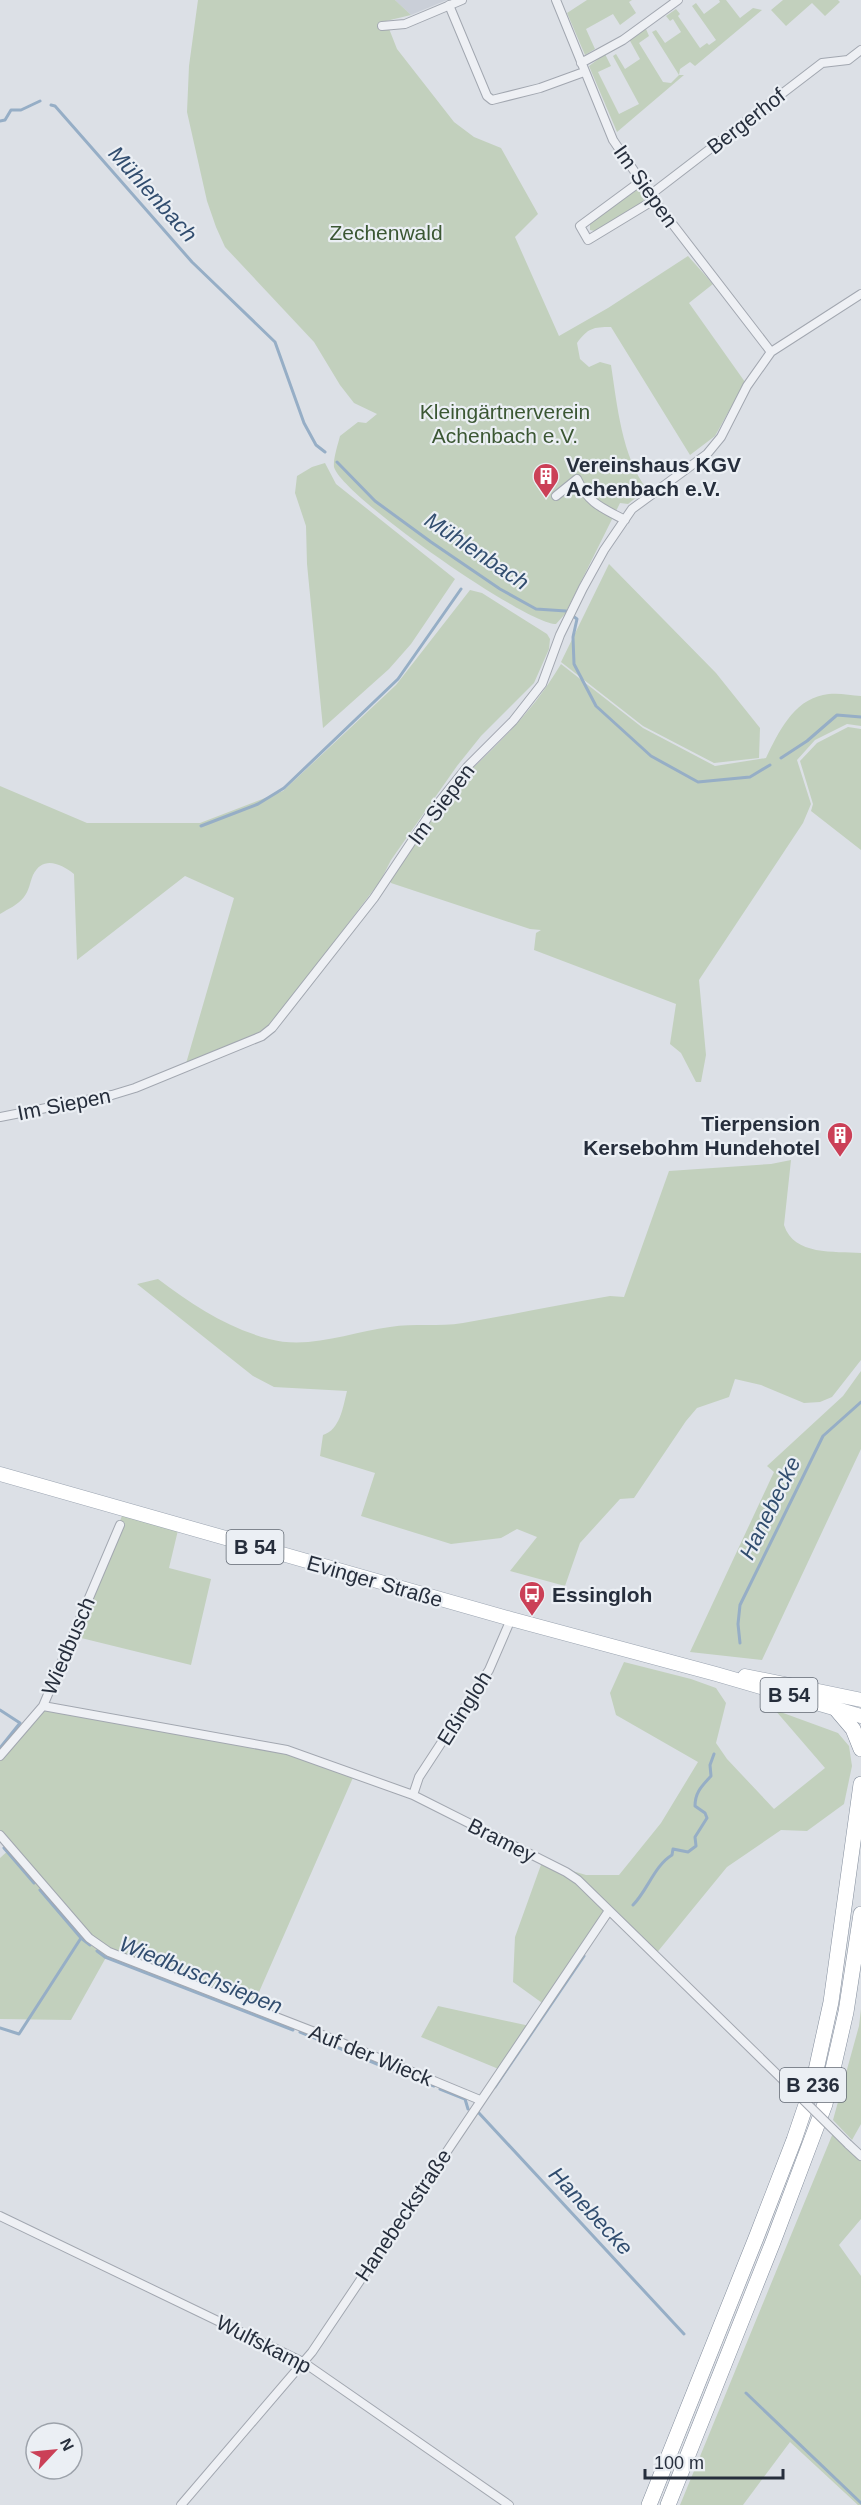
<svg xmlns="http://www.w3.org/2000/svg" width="861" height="2505" font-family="Arial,sans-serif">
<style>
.built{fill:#cacfd8}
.green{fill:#c2d0bd}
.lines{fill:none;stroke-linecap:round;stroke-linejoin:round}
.stream{stroke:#96aec6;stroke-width:3}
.street-casing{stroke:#a2a7b0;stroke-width:10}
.primary-casing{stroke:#9ba4b1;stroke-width:15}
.highway-casing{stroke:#838d9c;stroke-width:16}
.street{stroke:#eef0f4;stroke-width:8}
.primary{stroke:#fff;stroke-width:14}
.highway{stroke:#fff;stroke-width:15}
.street-bridge-casing{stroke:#a2a7b0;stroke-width:10;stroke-linecap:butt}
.street-bridge{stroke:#eef0f4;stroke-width:8}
.labels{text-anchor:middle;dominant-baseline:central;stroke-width:4.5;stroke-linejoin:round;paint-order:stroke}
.shield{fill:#ebeff4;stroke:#616873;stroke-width:1.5}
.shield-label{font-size:20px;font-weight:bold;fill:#262e3c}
.street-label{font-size:21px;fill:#262e3c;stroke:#ebeff4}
.park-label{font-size:21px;fill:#3b5733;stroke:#ebeff4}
.poi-label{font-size:21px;font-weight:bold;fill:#262e3c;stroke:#ebeff4;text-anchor:start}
.water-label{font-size:22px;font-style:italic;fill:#314d6f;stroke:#ebeff4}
</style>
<rect width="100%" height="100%" fill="#dce0e6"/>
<path class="built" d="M395,0H447L411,15Z"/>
<path class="green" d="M198,0H395L411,15L386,21L397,49L454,122L474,137L501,148L538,214L515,237L559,336L608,308L688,256L713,284L689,303L745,382L715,436L690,455L611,327C593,327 588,328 577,343L580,359L589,367L600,362L611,365C617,404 622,458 647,489L628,504L620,503L565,614L556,624C525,624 341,495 334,467C333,459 338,444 340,436L358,422L366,423L377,414L354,403L340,385L314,342L225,247L216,227L207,201L187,112L189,66Z
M587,0H632L629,2L636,13L620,25L613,14L586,29L595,49L585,55L567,13Z
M719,0H726L740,18L753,8L762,10L695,66L690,62L680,69L679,75H684L617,132L589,66L605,54L611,66L598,72L619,114L639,104L613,56L616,54L625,69L640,59L629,39L646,29L649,36L639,43L663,82L671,83L679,75L652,32L656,30L665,43L681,32L673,19L670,21L666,16L676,9L680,14L678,16L700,48L707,43L709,45L716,40L692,6L696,3L704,14L720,2Z
M783,0H838L840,2L825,16L812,3L786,26L771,10Z
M638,189L645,195L643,202L595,231L590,230V223Z
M325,463L336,484L455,579L411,644L389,669L323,728L307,564L306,526L295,493L297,476L312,467Z
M609,564L716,673L760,728L759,758L714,763L643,726L561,662Z
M470,590L482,593L547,634L550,639L549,649L534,683L481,736L457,766L391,860L381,880L271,1025L257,1037L185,1067L234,898L185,876L77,960L74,874C61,864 43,855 33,875C30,882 29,891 24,897C18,905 8,909 0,914V786L87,823H200L283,791L396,685Z
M561,664L643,728L715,766L766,758C778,733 793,701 823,695C835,692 849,695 861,696V726L847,724L815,740L797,760L811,804L803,823L699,980L706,1055L701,1082H696L681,1053L670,1044L676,1004L534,950L536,933L541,930L530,929L391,883L390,879L437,808L464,775H468L473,779L471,770C508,734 534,709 561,664Z
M848,727L861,729V850L811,811L813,804L800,761L817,743Z
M791,1160L784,1225C794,1256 834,1251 861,1253V1360L832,1397L820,1402L804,1403L761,1385L735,1379L729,1397L697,1408L686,1421L634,1498L620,1499L580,1543L565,1586L510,1571L537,1537L517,1529L501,1538L451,1544L361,1516L375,1473L320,1456L323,1435C340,1430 343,1407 347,1391L274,1387L253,1376L137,1284L158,1279C192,1305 228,1328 269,1339C309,1350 351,1332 390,1327C414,1323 439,1327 463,1323C512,1315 561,1304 610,1296L624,1297L669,1171L771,1164Z
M861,1371V1449L762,1660L690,1652L774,1472L767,1466L843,1396Z
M124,1511L179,1526L169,1568L211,1579L191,1665L73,1636Z
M624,1662L691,1679L716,1688L726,1703L716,1743L727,1759L774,1809L825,1768L775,1710L838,1733L849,1746L852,1766L844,1804L807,1831L781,1830L727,1867L655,1955L608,1912L545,2005L513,1982L515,1937L542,1862L586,1875H619L661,1823L698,1762L616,1715L610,1693Z
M43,1706L287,1750L355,1773L252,2008L109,1952L71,2020L0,2019V1858L11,1848L0,1835V1756Z
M438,2006L530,2026L501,2070L421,2037Z
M861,2009V2124L852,2140L833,2120L859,2026Z
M833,2133L861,2160V2219L839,2245L861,2276V2505H858L790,2442L743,2505H680Z"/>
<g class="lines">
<path class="stream" d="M51,105L55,106L192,262L275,342L304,423L316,445L325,452
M0,121L5,120L11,110H21L40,101
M337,462L375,501L431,542L500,589L536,609L566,611L577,619L573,637L574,664L596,706L651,756L698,782L750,777L770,765
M781,758L807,741L837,715L861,717
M201,826L258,804L284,788L398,679L461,589
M740,1643L738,1624L740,1605L823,1436L861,1402
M0,1710L20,1723L0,1748
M4,1848L34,1883
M40,1890L81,1938L90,1945
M633,1905C647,1891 655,1865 672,1855L673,1849L688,1852L696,1846L695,1837L707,1818L705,1813L695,1806C695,1792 702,1786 711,1776L710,1765L714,1754
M97,1951L105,1957L293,2030
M0,2028L19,2034L81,1938
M300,2032L327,2043
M332,2045L384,2067
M393,2069L434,2086
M495,2087L584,1956
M440,2089L465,2099L468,2109
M478,2112L684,2334
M746,2393L861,2503"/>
<g class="street-casing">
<path id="street" d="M556,0L613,140L654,200L771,352
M449,5L487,96L492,100L540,88L584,72
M382,26L405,24L462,0
M581,63L623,40L678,0
M641,181L580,226L588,240L654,200
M650,195L822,63L848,60L861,50
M556,496L577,479C588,503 602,508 625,520
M0,1117L112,1095L135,1088L262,1036L272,1028L374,898L432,811L467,767L513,721L542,684L560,635L583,588L604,550L632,509L707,454L721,437L747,386L771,352L861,294
M43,1706L287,1750L413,1795L566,1872L578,1880L781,2078
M0,1756L43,1706L120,1525
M413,1795L419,1777L489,1670L511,1619
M0,1835L89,1938L109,1952L330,2038L480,2100
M848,2144L861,2156
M0,2216L303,2362L509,2505
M181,2505L312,2352L608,1912"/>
</g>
<g class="primary-casing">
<path id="primary" d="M0,1474L511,1619L716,1674L861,1716
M745,1676L861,1700"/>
</g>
<g class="highway-casing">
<path id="highway" d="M836,1709L853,1729L861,1749
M649,2505L756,2238L794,2140L813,2084L831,2002L861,1784
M668,2505L773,2242L825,2104L846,2012L861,1914"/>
</g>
<use href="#street" class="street"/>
<use href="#primary" class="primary"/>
<use href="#highway" class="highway"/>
<g class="street-bridge-casing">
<path id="street-bridge" d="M781,2078L848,2144"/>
</g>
<use href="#street-bridge" class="street-bridge"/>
</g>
<defs>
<g id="building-pin" transform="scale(1.35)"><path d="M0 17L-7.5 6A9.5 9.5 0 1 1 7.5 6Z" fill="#cb4057" stroke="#ebeff4"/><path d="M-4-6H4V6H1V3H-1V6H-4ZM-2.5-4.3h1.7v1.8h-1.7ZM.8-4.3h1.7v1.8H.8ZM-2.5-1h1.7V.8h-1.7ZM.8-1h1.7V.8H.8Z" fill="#fff"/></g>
<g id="bus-pin" transform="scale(1.35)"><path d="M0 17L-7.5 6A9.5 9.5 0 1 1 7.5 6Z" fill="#cb4057" stroke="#ebeff4"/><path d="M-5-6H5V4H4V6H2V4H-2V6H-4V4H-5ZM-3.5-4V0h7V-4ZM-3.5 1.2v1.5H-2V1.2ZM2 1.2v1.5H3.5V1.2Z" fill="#fff"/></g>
</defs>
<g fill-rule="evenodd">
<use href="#building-pin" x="546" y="476"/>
<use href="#building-pin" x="840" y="1135"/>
<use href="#bus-pin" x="532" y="1594"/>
</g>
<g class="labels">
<g class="shield">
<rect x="226.5" y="1530" width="57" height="34" rx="4.5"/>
<rect x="760.5" y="1678" width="57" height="34" rx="4.5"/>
<rect x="780" y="2068" width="66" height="34" rx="4.5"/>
</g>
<g class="shield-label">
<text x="255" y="1547">B 54</text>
<text x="789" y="1695">B 54</text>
<text x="813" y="2085">B 236</text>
</g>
<g class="street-label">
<text transform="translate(746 121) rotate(-38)">Bergerhof</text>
<text transform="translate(646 186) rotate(55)">Im Siepen</text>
<text transform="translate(441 804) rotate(-53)">Im Siepen</text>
<text transform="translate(64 1104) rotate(-11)">Im Siepen</text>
<text transform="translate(375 1581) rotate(16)">Evinger Straße</text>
<text transform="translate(68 1646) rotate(-67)">Wiedbusch</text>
<text transform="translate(464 1708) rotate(-58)">Eßingloh</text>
<text transform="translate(502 1840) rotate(27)">Bramey</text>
<text transform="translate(371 2055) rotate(22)">Auf der Wieck</text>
<text transform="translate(403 2215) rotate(-56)">Hanebeckstraße</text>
<text transform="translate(264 2344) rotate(27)">Wulfskamp</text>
</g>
<g class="park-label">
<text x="386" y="232">Zechenwald</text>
<text x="505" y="411">Kleingärtnerverein<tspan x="505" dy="24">Achenbach e.V.</tspan></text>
</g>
<g class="poi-label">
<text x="566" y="464">Vereinshaus KGV<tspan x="566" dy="24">Achenbach e.V.</tspan></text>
<text x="820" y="1123" text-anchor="end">Tierpension<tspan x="820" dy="24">Kersebohm Hundehotel</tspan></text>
<text x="552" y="1594">Essingloh</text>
</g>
<g class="water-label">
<text transform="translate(153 194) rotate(48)">Mühlenbach</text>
<text transform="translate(477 551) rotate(34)">Mühlenbach</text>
<text transform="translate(770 1508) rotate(-64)">Hanebecke</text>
<text transform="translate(201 1975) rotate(22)">Wiedbuschsiepen</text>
<text transform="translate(591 2211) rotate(47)">Hanebecke</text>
</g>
</g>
<g transform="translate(54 2451) rotate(64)"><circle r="28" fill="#ebeff4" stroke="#9ca2aa" stroke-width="1.5"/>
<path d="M0-4.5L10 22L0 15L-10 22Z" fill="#cb4057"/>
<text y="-9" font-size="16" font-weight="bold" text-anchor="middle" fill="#262e3c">N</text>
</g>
<path d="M645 2469v9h138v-9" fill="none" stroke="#262e3c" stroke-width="3"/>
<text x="654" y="2469" font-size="18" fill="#262e3c" stroke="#ebeff4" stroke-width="4.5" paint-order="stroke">100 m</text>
</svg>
